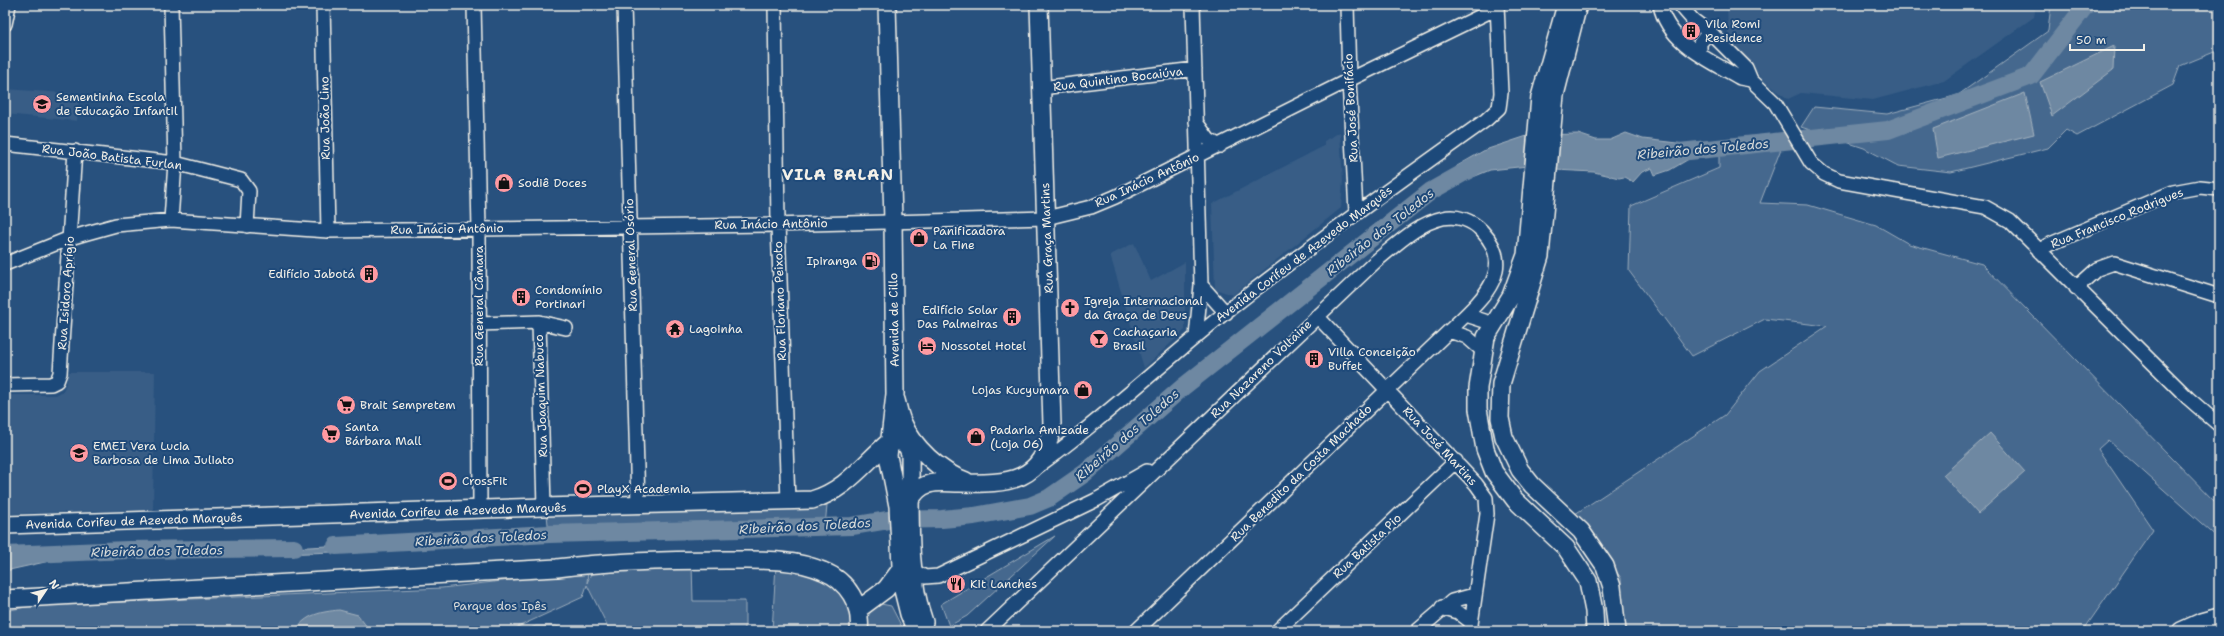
<svg xmlns="http://www.w3.org/2000/svg" width="2224" height="636" font-family="'Shantell Sans',sans-serif">
<style>
.built{fill:#375d86}
.green{fill:#45688e;stroke:#9cacbb}
.water{fill:#6e88a2;stroke:#a4b2be}
.lines{fill:none;stroke-linecap:round;stroke-linejoin:round}
.river{stroke:#6e88a2;stroke-width:18}
.minor-casing{stroke:#f4f1e8;stroke-width:16}
.major-casing{stroke:#f4f1e8;stroke-width:20}
.minor{stroke:#1f4a7a;stroke-width:13}
.major{stroke:#1f4a7a;stroke-width:17}
.labels{text-anchor:middle;dominant-baseline:central;stroke-width:4;stroke-linejoin:round;paint-order:stroke}
.poi-label{font-size:12px;fill:#f4f1e8;stroke:#1f4a7a;text-anchor:start}
.street-label{font-size:12px;fill:#f4f1e8;stroke:#1f4a7a}
.park-label{font-size:12px;fill:#dadcda;stroke:#1f4a7a}
.water-label{font-size:13px;font-style:italic;fill:#d9dcda;stroke:#1f4a7a}
.district-label{font-size:16px;font-weight:bold;letter-spacing:1px;fill:#f4f1e8;stroke:#1f4a7a}
</style>
<rect width="100%" height="100%" fill="#28517e"/>
<filter id="ink" filterUnits="userSpaceOnUse"><feTurbulence type="fractalNoise" baseFrequency=".025" numOctaves="2"/><feDisplacementMap in="SourceGraphic" scale="8" xChannelSelector="R" yChannelSelector="G"/><feConvolveMatrix kernelMatrix="1 2 1 2 8 2 1 2 1" color-interpolation-filters="sRGB"/></filter>
<g filter="url(#ink)">
<path class="built" d="M1727,5H2036L2034,17L1944,81L1873,100L1801,93L1788,99L1764,81L1728,36Z
M5,89L79,94L77,121L5,114Z
M1340,132L1343,181L1341,208L1233,295L1215,289L1212,204L1324,146V141Z
M1134,243L1151,281L1185,262V330L1144,368L1110,255Z
M68,372H155L153,510L5,514V395H56L63,391L67,381Z"/>
<path class="green" d="M2051,5H2219V50L2180,66L2173,85L2077,136L2066,130L2048,148L1951,172L1898,166L1864,148L1801,127L1814,107L1887,114L1958,95L2048,31Z
M1784,141L1760,203L1808,205L1876,225L1909,244L1982,264L2219,506V539L2108,440L2098,449L2153,530L2083,631H1623L1621,578L1575,514L1725,415L1760,371L1827,326L1765,319L1692,356L1629,271L1631,206L1719,168V148Z
M827,505L825,526L549,534L547,515Z
M1055,536L967,616L949,626L941,604Z
M692,564L693,601H745V631H610L587,585L583,597L509,631H5V611L31,606L442,588L588,571L587,583L594,566Z
M776,565L835,582L854,609V631H772Z
M881,604L891,606L904,631H866C867,619 868,609 881,604Z
M536,626H556L571,631H521Z"/>
<path class="water" d="M2114,46L2113,70L2052,116L2040,82Z
M2025,93L2034,134L1938,158L1933,129Z
M1626,133L1643,139L1694,145V156L1670,170L1655,175L1652,168L1642,172L1633,182L1624,177L1619,178L1594,172L1555,170L1537,165L1490,170L1461,182L1452,179L1457,166L1485,150L1530,135L1578,134L1596,140H1610Z
M1990,433L2025,472L1978,514L1943,475Z
M529,535L532,537L439,545L433,548L234,556L54,560L5,571V555L128,550L272,549Z
M339,610L358,615L370,631H295C306,614 321,612 339,610Z"/>
<g class="lines">
<path class="river" d="M1670,153L1888,130L2031,76L2086,5
M336,546L549,534L852,526L888,520L942,519L974,516L1030,506L1049,498L1085,473L1183,387L1431,191L1472,168
M5,555L128,550L294,548"/>
<g class="minor-casing">
<path id="minor" d="M323,5L328,231
M474,5L479,229L480,510
M624,5L638,504
M775,5L778,224L788,501
M1193,5L1201,285L1196,337
M1347,5L1349,80L1356,212
M1660,5C1668,43 1709,60 1740,78L1751,80
M1680,5L1693,20L1713,35L1746,68L1751,80L1775,103L1811,163L1824,174L1839,181L1985,207L2010,221L2188,398L2219,425
M5,24L9,5
M1700,54V43L1705,37L1713,35
M1041,88L1195,69
M1196,122L1209,140L1220,146
M5,144L175,163L241,180L249,191L247,226
M171,220L175,163L171,5
M2039,251L2048,245L2173,192L2200,187L2219,189
M5,264L70,238L87,233L116,225L171,220L328,231L771,225L1046,218L1091,207L1115,197L1349,80L1497,8
M1201,285L1226,313
M2076,288L2097,269L2114,263L2219,296
M1466,315L1494,324
M1317,316L1476,484L1486,498L1487,514L1470,631
M539,322L566,328
M479,324L539,322L544,507
M1449,331L1467,337L1483,351
M5,385L51,384L57,381L60,373L75,151
M1037,467C1105,418 1165,360 1231,308C1314,243 1400,181 1486,120L1499,108L1501,93L1497,5
M914,571L925,577L938,576L1096,500L1147,471
M1442,607L1458,612L1471,622
M987,631L1376,261C1396,245 1418,223 1443,218C1457,215 1472,220 1482,231C1519,271 1478,303 1449,331L1136,631
M1277,631L1456,461
M1417,631L1452,601L1474,595"/>
</g>
<g class="major-casing">
<path id="major" d="M887,5L893,221L895,394L888,456L898,506L902,586L909,614L916,631
M1566,5L1540,97L1526,255L1511,296L1486,337L1478,388V409L1485,449L1494,472L1515,500L1566,548L1588,581L1594,611L1595,631
M1578,5L1555,95L1540,256L1501,384L1500,418L1504,437L1520,470L1532,485L1581,531L1605,566L1612,587L1617,631
M896,400C898,407 899,414 902,421C913,447 940,472 966,481
M889,442C901,441 907,442 910,454C911,507 906,572 924,622
M910,500C915,493 920,486 929,484C938,481 950,483 959,483C1009,484 1044,483 1052,425L1039,5
M5,525L544,507L812,500C846,490 863,464 889,442
M5,599L557,568C613,561 670,560 727,560C759,560 793,558 823,571C848,581 862,605 859,631
M859,609L886,589L901,569
M2181,631L2201,622L2219,617"/>
</g>
<use href="#minor" class="minor"/>
<use href="#major" class="major"/>
</g>
</g>
<defs>
<g id="building-disc" transform="scale(1)"><circle r="9.5" fill="#ff9aa2" stroke="#1f4a7a"/><path d="M-4-6H4V6H1V3H-1V6H-4ZM-2.5-4.3h1.7v1.8h-1.7ZM.8-4.3h1.7v1.8H.8ZM-2.5-1h1.7V.8h-1.7ZM.8-1h1.7V.8H.8Z" fill="#111"/></g>
<g id="school-disc" transform="scale(1)"><circle r="9.5" fill="#ff9aa2" stroke="#1f4a7a"/><path d="M0-5L7-2L0 1L-7-2ZM-4 1L0 2.5L4 1V4Q0 6-4 4Z" fill="#111"/></g>
<g id="shop-disc" transform="scale(1)"><circle r="9.5" fill="#ff9aa2" stroke="#1f4a7a"/><path d="M-5-2.5h2.3a2.7 3.5 0 0 1 5.4 0H5L5.5 6h-11ZM-1.5-2.5h3a1.5 2.3 0 0 0-3 0Z" fill="#111"/></g>
<g id="fuel-disc" transform="scale(1)"><circle r="9.5" fill="#ff9aa2" stroke="#1f4a7a"/><path d="M-5.5-6h7V0h2V4h1.3V-2.5L3-4.5l.8-.8L6-3V5H2.5V1h-1V6h-7ZM-4.2-4.7v3.2H.2V-4.7Z" fill="#111"/></g>
<g id="church-disc" transform="scale(1)"><circle r="9.5" fill="#ff9aa2" stroke="#1f4a7a"/><path d="M-1.2-6h2.4v3.5h3.3v2.4h-3.3V6h-2.4V-.1h-3.3v-2.4h3.3Z" fill="#111"/></g>
<g id="temple-disc" transform="scale(1)"><circle r="9.5" fill="#ff9aa2" stroke="#1f4a7a"/><path d="M0-6L5-2H3V0L6.5 2.5H4V6H1.5V3h-3V6H-4V2.5H-6.5L-3 0V-2H-5Z" fill="#111"/></g>
<g id="bar-disc" transform="scale(1)"><circle r="9.5" fill="#ff9aa2" stroke="#1f4a7a"/><path d="M-6-5H6L.8 .8V4.5H3.5V6h-7V4.5H-.8V.8Z" fill="#111"/></g>
<g id="hotel-disc" transform="scale(1)"><circle r="9.5" fill="#ff9aa2" stroke="#1f4a7a"/><path d="M-6-4.5h1.5V1H6V5H4.5V3h-9V5H-6ZM-4 0a1.8 1.8 0 1 1 3.6 0ZM.5 0V-2.5h3Q6-2.5 6 0Z" fill="#111"/></g>
<g id="supermarket-disc" transform="scale(1)"><circle r="9.5" fill="#ff9aa2" stroke="#1f4a7a"/><path d="M-6-5.5h2.5l.6 2H6L4.5 2H-2.5L-4.4-4H-6ZM-1.5 3.2a1.3 1.3 0 1 0 .1 0ZM3 3.2a1.3 1.3 0 1 0 .1 0Z" fill="#111"/></g>
<g id="stadium-disc" transform="scale(1)"><circle r="9.5" fill="#ff9aa2" stroke="#1f4a7a"/><path d="M0-5a6.5 5 0 1 0 0 10a6.5 5 0 1 0 0-10ZM-3.5-1.8h7v3.6h-7Z" fill="#111"/></g>
<g id="restaurant-disc" transform="scale(1)"><circle r="9.5" fill="#ff9aa2" stroke="#1f4a7a"/><path d="M-5-6h1v4h1v-4h1v4h1v-4h1v5L-1.5 .5V6h-2V.5L-5-1ZM5-6V6H3V1.5H1.5Q1.5-4 5-6Z" fill="#111"/></g>
</defs>
<g fill-rule="evenodd">
<use href="#building-disc" x="1691" y="31"/>
<use href="#school-disc" x="42" y="104"/>
<use href="#shop-disc" x="504" y="183"/>
<use href="#shop-disc" x="919" y="238"/>
<use href="#fuel-disc" x="871" y="261"/>
<use href="#building-disc" x="369" y="274"/>
<use href="#building-disc" x="521" y="297"/>
<use href="#church-disc" x="1070" y="308"/>
<use href="#building-disc" x="1012" y="317"/>
<use href="#temple-disc" x="675" y="329"/>
<use href="#bar-disc" x="1099" y="339"/>
<use href="#hotel-disc" x="927" y="346"/>
<use href="#building-disc" x="1314" y="359"/>
<use href="#shop-disc" x="1083" y="390"/>
<use href="#supermarket-disc" x="346" y="405"/>
<use href="#supermarket-disc" x="331" y="434"/>
<use href="#shop-disc" x="976" y="437"/>
<use href="#school-disc" x="79" y="453"/>
<use href="#stadium-disc" x="448" y="481"/>
<use href="#stadium-disc" x="583" y="489"/>
<use href="#restaurant-disc" x="956" y="584"/>
</g>
<g class="labels">
<g class="poi-label">
<text x="1705" y="24">Vila Romi<tspan x="1705" dy="14">Residence</tspan></text>
<text x="56" y="97">Sementinha Escola<tspan x="56" dy="14">de Educação Infantil</tspan></text>
<text x="518" y="183">Sodiê Doces</text>
<text x="933" y="231">Panificadora<tspan x="933" dy="14">La Fine</tspan></text>
<text x="857" y="261" text-anchor="end">Ipiranga</text>
<text x="355" y="274" text-anchor="end">Edifício Jabotá</text>
<text x="535" y="290">Condomínio<tspan x="535" dy="14">Portinari</tspan></text>
<text x="1084" y="301">Igreja Internacional<tspan x="1084" dy="14">da Graça de Deus</tspan></text>
<text x="998" y="310" text-anchor="end">Edifício Solar<tspan x="998" dy="14">Das Palmeiras</tspan></text>
<text x="689" y="329">Lagoinha</text>
<text x="1113" y="332">Cachaçaria<tspan x="1113" dy="14">Brasil</tspan></text>
<text x="941" y="346">Nossotel Hotel</text>
<text x="1328" y="352">Villa Conceição<tspan x="1328" dy="14">Buffet</tspan></text>
<text x="1069" y="390" text-anchor="end">Lojas Kucyumara</text>
<text x="360" y="405">Brait Sempretem</text>
<text x="345" y="427">Santa<tspan x="345" dy="14">Bárbara Mall</tspan></text>
<text x="990" y="430">Padaria Amizade<tspan x="990" dy="14">(Loja 06)</tspan></text>
<text x="93" y="446">EMEI Vera Lucia<tspan x="93" dy="14">Barbosa de Lima Juliato</tspan></text>
<text x="462" y="481">CrossFit</text>
<text x="597" y="489">PlayX Academia</text>
<text x="970" y="584">Kit Lanches</text>
</g>
<g class="street-label">
<text transform="translate(1118 79) rotate(-7)">Rua Quintino Bocaiúva</text>
<text transform="translate(1351 108) rotate(-93)">Rua José Bonifácio</text>
<text transform="translate(325 118) rotate(-91)">Rua João Lino</text>
<text transform="translate(112 157) rotate(7)">Rua João Batista Furlan</text>
<text transform="translate(1147 180) rotate(-25)">Rua Inácio Antônio</text>
<text transform="translate(2117 218) rotate(-22)">Rua Francisco Rodrigues</text>
<text transform="translate(771 224) rotate(-1)">Rua Inácio Antônio</text>
<text transform="translate(447 229) rotate(-1)">Rua Inácio Antônio</text>
<text transform="translate(1047 238) rotate(-92)">Rua Graça Martins</text>
<text transform="translate(1304 254) rotate(-37)">Avenida Corifeu de Azevedo Marquês</text>
<text transform="translate(631 255) rotate(-92)">Rua General Osório</text>
<text transform="translate(66 293) rotate(-86)">Rua Isidoro Aprígio</text>
<text transform="translate(780 301) rotate(-92)">Rua Floriano Peixoto</text>
<text transform="translate(479 306) rotate(-90)">Rua General Câmara</text>
<text transform="translate(894 320) rotate(-91)">Avenida de Cillo</text>
<text transform="translate(1261 369) rotate(-44)">Rua Nazareno Voltaine</text>
<text transform="translate(541 396) rotate(-92)">Rua Joaquim Nabuco</text>
<text transform="translate(1440 446) rotate(47)">Rua José Martins</text>
<text transform="translate(1301 473) rotate(-44)">Rua Benedito da Costa Machado</text>
<text transform="translate(458 511) rotate(-2)">Avenida Corifeu de Azevedo Marquês</text>
<text transform="translate(134 521) rotate(-2)">Avenida Corifeu de Azevedo Marquês</text>
<text transform="translate(1367 546) rotate(-43)">Rua Batista Pio</text>
</g>
<g class="park-label">
<text x="500" y="606">Parque dos Ipês</text>
</g>
<g class="water-label">
<text transform="translate(1703 149) rotate(-5)">Ribeirão dos Toledos</text>
<text transform="translate(1380 232) rotate(-38)">Ribeirão dos Toledos</text>
<text transform="translate(1127 435) rotate(-41)">Ribeirão dos Toledos</text>
<text transform="translate(805 526) rotate(-3)">Ribeirão dos Toledos</text>
<text transform="translate(481 538) rotate(-3)">Ribeirão dos Toledos</text>
<text transform="translate(157 551) rotate(-1)">Ribeirão dos Toledos</text>
</g>
<g class="district-label">
<text x="838" y="174">VILA BALAN</text>
</g>
</g>
<rect width="2224" height="636" fill="none" stroke="#1f4a7a" stroke-width="20"/>
<rect x="10" y="10" width="2204" height="616" fill="none" stroke="#f4f1e8" stroke-width="1.5" filter="url(#ink)"/>
<g transform="translate(46 590) rotate(55)" stroke="#1f4a7a" stroke-width="3" paint-order="stroke">
<path d="M0-3L7 15L0 10L-7 15Z" fill="#f4f1e8"/>
<text y="-6" font-size="11" font-weight="bold" text-anchor="middle" fill="#f4f1e8">N</text>
</g>
<path d="M2070 44v6h74v-6" fill="none" stroke="#f4f1e8" stroke-width="2"/>
<text x="2076" y="44" font-size="12" fill="#f4f1e8" stroke="#1f4a7a" stroke-width="3" paint-order="stroke">50 m</text>
</svg>
